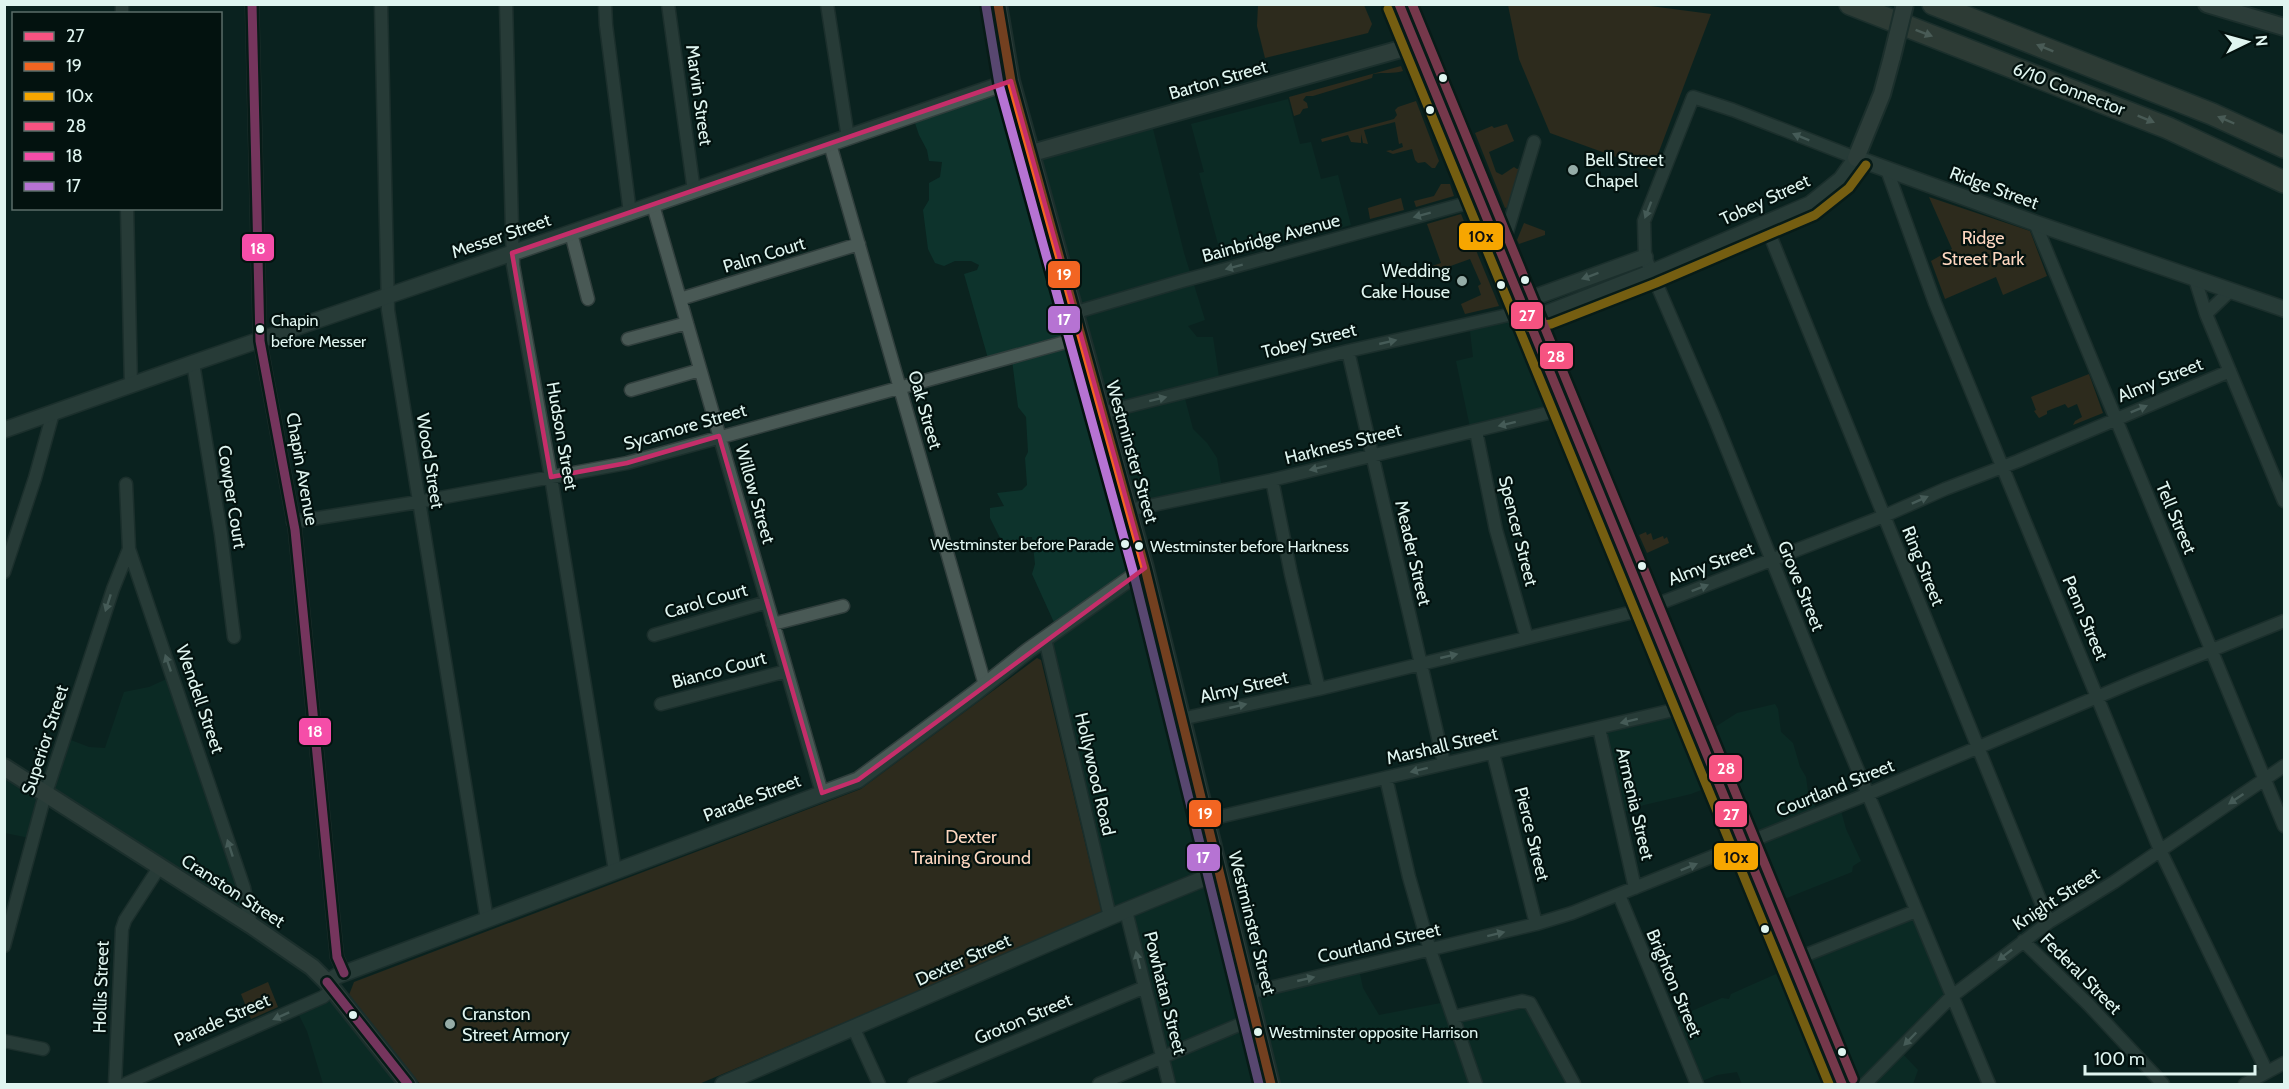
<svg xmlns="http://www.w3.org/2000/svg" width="2289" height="1089" font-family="Cabin,sans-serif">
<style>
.built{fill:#0d332c}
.green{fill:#57351b}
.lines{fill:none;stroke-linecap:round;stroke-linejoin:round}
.minor-casing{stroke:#303e3c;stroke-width:15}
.tertiary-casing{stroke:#303e3c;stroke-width:18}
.secondary-casing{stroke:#303e3c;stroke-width:20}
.motorway-casing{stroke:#303e3c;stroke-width:24}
.minor{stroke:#495955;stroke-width:12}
.tertiary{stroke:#495955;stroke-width:15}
.secondary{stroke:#545e5a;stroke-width:16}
.motorway{stroke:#575a51;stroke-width:21}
.secondary-bridge-casing{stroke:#303e3c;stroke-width:20;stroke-linecap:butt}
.secondary-bridge{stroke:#545e5a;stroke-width:16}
.bus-1-casing{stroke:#03120f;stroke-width:14}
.bus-2-casing{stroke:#03120f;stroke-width:14}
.bus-3-casing{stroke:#03120f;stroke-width:14}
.bus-4-casing{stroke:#03120f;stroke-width:14}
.bus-5-casing{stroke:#03120f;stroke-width:14}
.bus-6-casing{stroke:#03120f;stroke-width:14}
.bus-1{stroke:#f65381;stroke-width:9}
.bus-2{stroke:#f26522;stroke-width:9}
.bus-3{stroke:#f7a600;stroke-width:9}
.bus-4{stroke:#f65381;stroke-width:9}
.bus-5{stroke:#f54da8;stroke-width:9}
.bus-6{stroke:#b673d3;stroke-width:9}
.oneway{fill:#95a099}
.oneway2{fill:#8d9f9b}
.marked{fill:none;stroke:#c52e6a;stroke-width:4.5;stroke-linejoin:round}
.bus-dot{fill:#e0f5f0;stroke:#03120f;stroke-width:2}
.poi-dot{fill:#95aca7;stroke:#03120f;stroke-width:2}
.labels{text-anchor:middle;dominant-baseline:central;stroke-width:4.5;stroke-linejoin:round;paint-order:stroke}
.bus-label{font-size:16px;fill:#e0f5f0;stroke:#03120f;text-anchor:start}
.street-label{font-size:18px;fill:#e0f5f0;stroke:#03120f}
.poi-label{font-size:18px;fill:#e0f5f0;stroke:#03120f;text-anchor:start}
.park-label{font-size:18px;fill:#fdd6bf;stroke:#03120f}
.line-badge{stroke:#03120f;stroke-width:2}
.badge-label{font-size:16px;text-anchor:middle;font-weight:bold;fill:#fff}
.pale-badge-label{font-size:16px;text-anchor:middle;font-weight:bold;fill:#111}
</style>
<rect width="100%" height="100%" fill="#0b231f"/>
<path class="built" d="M1008,84L1028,152L1151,121L1184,253L1205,320L1188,326L1197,337H1213L1220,384L1184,395L1193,429L1207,443L1217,458L1222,489L1129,511L1251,993L1359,970L1363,988L1379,1015L1446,1002L1452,1019L1524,1001L1571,1084H1166L1124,917L1111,918L1042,644L1057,629L1032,574L1035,564L1032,537H1027L1020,544L1004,546L990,518V508L1004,506L997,493L1022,490L1027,485L1025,458L1028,452L1026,417L1018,407L1012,360L989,362L964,274L977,270L979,265L971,261H955L944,266L935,263L928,249L923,210L929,200V183L940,177L942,162L929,161L927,150L919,135L913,117Z
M1288,99L1300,144L1311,142L1321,179L1338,175L1351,225L1222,259L1199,173L1204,172L1191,124Z
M1519,310L1560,411L1471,432L1456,361L1473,357L1469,322Z
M171,677L249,923L46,799L30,838L5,833L4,772L40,795L63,737L89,747L105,748L124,692L149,687Z
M1775,704L1778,709L1781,732L1793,743L1800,767L1806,777L1808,792L1818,812L1840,807L1846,829L1861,861L1853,866L1852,872L1767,906L1714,785L1691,794L1644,805L1621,813L1603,727L1681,709L1698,738L1737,713Z
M1915,912L1949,996L1900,1051L1918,1070L1913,1084H1742L1737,1072L1717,1075L1697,1083L1673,1019L1722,998L1729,999L1731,994Z
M328,993L404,1084H323L307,1031L297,1011Z"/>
<path class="green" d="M1635,4L1711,14L1652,170L1550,133L1519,59L1508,5Z
M1258,5H1364L1372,24L1368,33L1265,58L1257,26Z
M1401,66L1403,71C1392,74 1384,72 1373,74L1372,78L1313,96H1306L1303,100L1307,103L1308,108L1303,109L1300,114L1294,116L1289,97Z
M1416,101L1439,161L1435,168H1432L1425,162L1418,163L1415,160L1412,149L1393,154L1386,151L1391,150L1392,151L1403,147L1402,143L1399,144L1395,122L1364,130L1368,144L1363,143L1361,134V143L1351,142L1348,135L1322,142L1321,139L1394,119L1397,115L1395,110L1398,107Z
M1507,124L1514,141L1489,152L1496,172L1502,175L1514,167L1517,169L1521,168L1509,207L1505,208L1475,133L1492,126L1494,128Z
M1441,184H1450L1454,196L1416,207L1414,201L1434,196Z
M1929,197L2030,231L2047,276L2003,295L1996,277L1945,299L1931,261L1952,249Z
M1401,198L1404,210L1370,219L1368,208Z
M1461,214L1499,306L1465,314L1461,304L1481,295L1478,286L1481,284L1470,259L1431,273L1429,267L1441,263L1427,224Z
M1524,223L1545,231V235L1519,244L1517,240Z
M2089,374L2103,413L2073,425L2075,421L2082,417L2077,404L2068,408L2065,404L2047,411V414L2039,418L2034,411L2036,410L2031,397Z
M1646,532L1647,535L1651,533L1653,540L1663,536L1664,539L1667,537L1669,543L1647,553L1639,535Z
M1037,658L1041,660L1102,913L699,1084H420L352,1001L349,995L354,982L861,789Z
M268,982L278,1007L251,1019L241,994Z"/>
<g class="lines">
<g class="minor-casing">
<path id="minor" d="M122,4V14
M252,4L260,341L295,530L337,957L344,973
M381,4L388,310L487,920
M506,4L513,265L551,477L615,871
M605,4L606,25L630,213
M668,4L694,191
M827,4L848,138
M830,144L985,685
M1856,158L1733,110L1693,97L1644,221L1645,257L1714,417L1821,682L1989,1084
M1887,170L1935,303L2160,850L2267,1072
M653,205L822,793
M127,208L131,386
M1765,223L2049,922
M2035,223L2284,826
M571,233L588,299
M1501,252L1534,142
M2195,279L2206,314L2284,501
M680,299L859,244
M1073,313L1182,281L1478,200
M2206,314L2230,291
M628,339L687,323
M1348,351L1444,763
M193,363L221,534L234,637
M631,390L700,370
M1101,413L1348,351L1508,315H1527
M1476,431L1496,530L1527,638
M1272,480L1291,574L1319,689
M126,484L129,549L244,888L251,925
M1129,510L1272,480L1564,409
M293,522L418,502L627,463L1080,338
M4,572L35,478L53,413
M773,624L843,606
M654,635L767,602
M1045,639L1110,917
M661,704L787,671
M1181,719L1319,689L1645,609L1884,516L1945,489L2018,461L2230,371
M1599,728L1635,888
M1493,753L1536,924
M1386,778L1409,877L1430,950L1476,1084
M1206,820L1686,707
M1619,895L1697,1084
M1126,911L1169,1084
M2023,941L2088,1004L2163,1084
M4,946L43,802L113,589L129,549
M1791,961L1916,911
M1249,993L1536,924L1572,913L1868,794L2135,681L2284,621
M1453,1017L1522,1001L1530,1003L1574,1084
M854,1029L879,1084
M4,1041L43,1049
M115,1084L122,929L125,920L160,866
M125,1084L323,997L333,989
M914,1084L1145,987
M1099,1084L1255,1018
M1865,1084L1951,997L2049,922L2114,882L2284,766
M2245,1084L2284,1063"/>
</g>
<g class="tertiary-casing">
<path id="tertiary" d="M1527,315L1547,313L1652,272L1810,204L1841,179L1856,158L2035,223L2284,309
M1527,315L1538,296L1645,257
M4,430L193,363L1011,81
M327,982L337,976L858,780L975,693L1029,650L1145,568
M723,1084L1110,917L1205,878L1220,875"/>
</g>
<g class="secondary-casing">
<path id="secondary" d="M998,4L1011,81L1145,568L1271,1084
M1399,4L1842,1084
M2207,4L2284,27
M1032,153L1415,45
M1856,158L1882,94L1892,57
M4,767L251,925L312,967L327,982L408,1084"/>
</g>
<g class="motorway-casing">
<path id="motorway" d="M1850,4L2168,128L2284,182
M1933,4L2212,114L2284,147"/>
</g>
<use href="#minor" class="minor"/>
<use href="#tertiary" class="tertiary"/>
<use href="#secondary" class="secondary"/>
<use href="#motorway" class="motorway"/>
<g class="secondary-bridge-casing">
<path id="secondary-bridge" d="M1892,57L1905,4"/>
</g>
<use href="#secondary-bridge" class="secondary-bridge"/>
<g class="bus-1-casing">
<path id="bus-1" d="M1399,4L1842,1084"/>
</g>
<g class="bus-2-casing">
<path id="bus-2" d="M998,4L1011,81L1145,568L1271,1084"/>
</g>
<g class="bus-3-casing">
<path id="bus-3" d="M1388,9L1829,1084
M1528,327L1551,324L1656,283L1815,215L1849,188L1866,165"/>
</g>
<g class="bus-4-casing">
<path id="bus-4" d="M1412,4L1853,1079"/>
</g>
<g class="bus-5-casing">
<path id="bus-5" d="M252,4L260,341L295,530L337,957L344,973
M327,982L408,1084"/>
</g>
<g class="bus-6-casing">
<path id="bus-6" d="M986,6L999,84L1133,571L1259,1084"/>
</g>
<use href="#bus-1" class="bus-1"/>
<use href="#bus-2" class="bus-2"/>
<use href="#bus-3" class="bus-3"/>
<use href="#bus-4" class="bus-4"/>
<use href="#bus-5" class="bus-5"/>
<use href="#bus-6" class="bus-6"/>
</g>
<defs><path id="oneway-solid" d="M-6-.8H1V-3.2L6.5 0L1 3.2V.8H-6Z" transform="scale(1.5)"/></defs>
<g class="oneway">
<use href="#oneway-solid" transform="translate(1924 33) rotate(21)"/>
<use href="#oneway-solid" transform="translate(2045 48) rotate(-158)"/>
<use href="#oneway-solid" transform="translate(2146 119) rotate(22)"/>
<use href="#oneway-solid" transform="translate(2226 120) rotate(-157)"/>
</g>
<g class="oneway2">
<use href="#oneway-solid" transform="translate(1801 137) rotate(-158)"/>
<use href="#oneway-solid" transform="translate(1648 210) rotate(111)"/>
<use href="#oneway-solid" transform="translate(1422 215) rotate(165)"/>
<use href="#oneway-solid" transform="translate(1234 267) rotate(165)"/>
<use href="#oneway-solid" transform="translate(1590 276) rotate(160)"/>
<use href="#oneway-solid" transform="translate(1388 342) rotate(-13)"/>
<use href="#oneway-solid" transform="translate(1158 399) rotate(-14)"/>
<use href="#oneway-solid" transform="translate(2139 409) rotate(-22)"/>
<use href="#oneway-solid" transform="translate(1507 424) rotate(166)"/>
<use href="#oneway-solid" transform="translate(1318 468) rotate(166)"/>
<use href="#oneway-solid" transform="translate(1920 500) rotate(-24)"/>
<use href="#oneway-solid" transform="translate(1700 588) rotate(-21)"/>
<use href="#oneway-solid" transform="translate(108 603) rotate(108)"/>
<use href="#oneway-solid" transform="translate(1449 656) rotate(-13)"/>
<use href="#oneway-solid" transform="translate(168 663) rotate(-109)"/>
<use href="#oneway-solid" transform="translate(1238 706) rotate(-13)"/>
<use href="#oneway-solid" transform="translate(1629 721) rotate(166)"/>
<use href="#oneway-solid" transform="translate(1419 770) rotate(166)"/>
<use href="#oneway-solid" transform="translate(2236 799) rotate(146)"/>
<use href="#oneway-solid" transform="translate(230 848) rotate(-108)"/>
<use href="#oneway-solid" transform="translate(1689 867) rotate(-22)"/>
<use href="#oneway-solid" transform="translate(1496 934) rotate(-14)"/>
<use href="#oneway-solid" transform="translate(2005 955) rotate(142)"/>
<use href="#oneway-solid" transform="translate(1138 960) rotate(-104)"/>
<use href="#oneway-solid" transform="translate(1306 979) rotate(-13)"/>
<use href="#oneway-solid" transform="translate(281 1016) rotate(156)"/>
<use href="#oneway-solid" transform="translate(1910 1039) rotate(134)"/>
</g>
<path d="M0 0H2289V1089H0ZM1011,81L1145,568L858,780L822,793L719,436L627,463L551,477L512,253Z" fill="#0b231f" fill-opacity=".55" fill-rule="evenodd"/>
<path class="marked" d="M1011,81L1145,568L858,780L822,793L719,436L627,463L551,477L512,253Z"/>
<g class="bus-dot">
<circle cx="1443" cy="78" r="5"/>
<circle cx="1430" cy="110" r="5"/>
<circle cx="1525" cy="280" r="5"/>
<circle cx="1501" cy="285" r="5"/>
<circle cx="260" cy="329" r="5"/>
<circle cx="1125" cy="544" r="5"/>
<circle cx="1139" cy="546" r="5"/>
<circle cx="1642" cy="566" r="5"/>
<circle cx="1765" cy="929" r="5"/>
<circle cx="353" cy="1015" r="5"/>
<circle cx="1258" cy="1032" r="5"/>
<circle cx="1842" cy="1052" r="5"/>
</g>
<g class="poi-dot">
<circle cx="1573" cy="170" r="6"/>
<circle cx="1462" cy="281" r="6"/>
<circle cx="450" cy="1024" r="6"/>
</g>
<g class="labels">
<g class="bus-label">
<text x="271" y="320">Chapin<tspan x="271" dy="21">before Messer</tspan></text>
<text x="1114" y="544" text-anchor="end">Westminster before Parade</text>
<text x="1150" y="546">Westminster before Harkness</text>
<text x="1269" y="1032">Westminster opposite Harrison</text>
</g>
<g class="street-label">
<text transform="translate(1218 80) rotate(-16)">Barton Street</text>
<text transform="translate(2069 89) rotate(21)">6/10 Connector</text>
<text transform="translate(699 95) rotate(82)">Marvin Street</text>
<text transform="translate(1994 188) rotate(20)">Ridge Street</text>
<text transform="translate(1765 200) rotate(-25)">Tobey Street</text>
<text transform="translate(501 236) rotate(-19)">Messer Street</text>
<text transform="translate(1271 238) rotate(-15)">Bainbridge Avenue</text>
<text transform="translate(764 255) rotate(-17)">Palm Court</text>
<text transform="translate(1309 341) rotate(-14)">Tobey Street</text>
<text transform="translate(2160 380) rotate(-22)">Almy Street</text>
<text transform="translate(925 410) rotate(74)">Oak Street</text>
<text transform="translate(685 427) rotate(-16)">Sycamore Street</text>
<text transform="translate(562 436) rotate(80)">Hudson Street</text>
<text transform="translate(1343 444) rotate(-14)">Harkness Street</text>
<text transform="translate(1132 452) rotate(74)">Westminster Street</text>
<text transform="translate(430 461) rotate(81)">Wood Street</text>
<text transform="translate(302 469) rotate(80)">Chapin Avenue</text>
<text transform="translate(755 494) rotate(74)">Willow Street</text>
<text transform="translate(232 497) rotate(81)">Cowper Court</text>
<text transform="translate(2176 518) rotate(67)">Tell Street</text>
<text transform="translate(1518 531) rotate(76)">Spencer Street</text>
<text transform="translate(1413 553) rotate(77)">Meader Street</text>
<text transform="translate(1711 564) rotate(-21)">Almy Street</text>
<text transform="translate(1923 566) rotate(68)">Ring Street</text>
<text transform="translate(1801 586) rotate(68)">Grove Street</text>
<text transform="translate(706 601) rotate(-16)">Carol Court</text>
<text transform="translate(2085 618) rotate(67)">Penn Street</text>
<text transform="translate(719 670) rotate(-15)">Bianco Court</text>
<text transform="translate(1244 687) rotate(-13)">Almy Street</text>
<text transform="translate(200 699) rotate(71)">Wendell Street</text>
<text transform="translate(45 740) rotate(-72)">Superior Street</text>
<text transform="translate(1442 746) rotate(-13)">Marshall Street</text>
<text transform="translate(1095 774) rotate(77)">Hollywood Road</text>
<text transform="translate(1835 788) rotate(-22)">Courtland Street</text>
<text transform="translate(752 798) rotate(-21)">Parade Street</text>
<text transform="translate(1635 804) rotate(77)">Armenia Street</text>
<text transform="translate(1532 834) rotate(76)">Pierce Street</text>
<text transform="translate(233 891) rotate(33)">Cranston Street</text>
<text transform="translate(2056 899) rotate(-33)">Knight Street</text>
<text transform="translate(1252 923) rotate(76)">Westminster Street</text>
<text transform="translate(1379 943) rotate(-13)">Courtland Street</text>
<text transform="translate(963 960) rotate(-24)">Dexter Street</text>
<text transform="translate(2081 974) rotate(45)">Federal Street</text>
<text transform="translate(1674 983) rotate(67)">Brighton Street</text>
<text transform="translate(101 987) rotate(-88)">Hollis Street</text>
<text transform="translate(1165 993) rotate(76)">Powhatan Street</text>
<text transform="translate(1023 1019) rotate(-23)">Groton Street</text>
<text transform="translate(222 1020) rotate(-24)">Parade Street</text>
</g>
<g class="poi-label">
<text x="1585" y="160">Bell Street<tspan x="1585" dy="21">Chapel</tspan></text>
<text x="1450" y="271" text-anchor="end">Wedding<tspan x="1450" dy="21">Cake House</tspan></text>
<text x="462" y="1014">Cranston<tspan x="462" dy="21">Street Armory</tspan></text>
</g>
<g class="park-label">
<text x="1983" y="238">Ridge<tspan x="1983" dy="21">Street Park</tspan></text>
<text x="971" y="837">Dexter<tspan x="971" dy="21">Training Ground</tspan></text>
</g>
</g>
<g class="line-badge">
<rect x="1458" y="222" width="46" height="29" rx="6" fill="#f7a600"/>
<rect x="241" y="233" width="34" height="29" rx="6" fill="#f54da8"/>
<rect x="1047" y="260" width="34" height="29" rx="6" fill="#f26522"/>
<rect x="1510" y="301" width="34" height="29" rx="6" fill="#f65381"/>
<rect x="1047" y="305" width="34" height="29" rx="6" fill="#b673d3"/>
<rect x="1539" y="342" width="35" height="28" rx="6" fill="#f65381"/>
<rect x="298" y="717" width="34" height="29" rx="6" fill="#f54da8"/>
<rect x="1708" y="754" width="35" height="29" rx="6" fill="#f65381"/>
<rect x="1188" y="799" width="34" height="29" rx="6" fill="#f26522"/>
<rect x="1714" y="800" width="34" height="28" rx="6" fill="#f65381"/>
<rect x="1713" y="842" width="46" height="29" rx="6" fill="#f7a600"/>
<rect x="1186" y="843" width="35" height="29" rx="6" fill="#b673d3"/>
</g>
<g class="badge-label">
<text x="258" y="254">18</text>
<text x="1064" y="280">19</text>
<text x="1527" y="321">27</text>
<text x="1064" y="325">17</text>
<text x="1556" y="362">28</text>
<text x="315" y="737">18</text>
<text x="1726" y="774">28</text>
<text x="1205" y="819">19</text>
<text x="1731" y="820">27</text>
<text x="1203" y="863">17</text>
</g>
<g class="pale-badge-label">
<text x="1481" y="242">10x</text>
<text x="1736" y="863">10x</text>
</g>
<rect width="2289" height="1089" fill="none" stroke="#e0f5f0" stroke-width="12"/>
<rect x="12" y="12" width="210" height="198" fill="#03120f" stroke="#5b6d69" stroke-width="1.5"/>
<rect x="24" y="32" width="30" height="9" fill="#f65381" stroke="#5b6d69" stroke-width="1.5"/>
<text x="66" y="42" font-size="18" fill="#e0f5f0">27</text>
<rect x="24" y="62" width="30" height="9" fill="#f26522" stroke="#5b6d69" stroke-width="1.5"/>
<text x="66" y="72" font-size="18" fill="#e0f5f0">19</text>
<rect x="24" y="92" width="30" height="9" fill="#f7a600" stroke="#5b6d69" stroke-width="1.5"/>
<text x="66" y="102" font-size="18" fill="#e0f5f0">10x</text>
<rect x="24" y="122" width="30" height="9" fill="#f65381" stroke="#5b6d69" stroke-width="1.5"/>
<text x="66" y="132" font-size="18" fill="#e0f5f0">28</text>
<rect x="24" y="152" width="30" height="9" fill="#f54da8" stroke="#5b6d69" stroke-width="1.5"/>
<text x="66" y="162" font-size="18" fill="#e0f5f0">18</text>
<rect x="24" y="182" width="30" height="9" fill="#b673d3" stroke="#5b6d69" stroke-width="1.5"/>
<text x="66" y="192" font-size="18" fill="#e0f5f0">17</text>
<g transform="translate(2247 42) rotate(85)" stroke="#03120f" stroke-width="4.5" paint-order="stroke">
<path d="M0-4.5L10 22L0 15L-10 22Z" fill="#e0f5f0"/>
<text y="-9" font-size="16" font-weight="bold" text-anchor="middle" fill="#e0f5f0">N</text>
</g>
<path d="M2085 1065v9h170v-9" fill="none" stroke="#e0f5f0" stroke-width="3"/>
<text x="2094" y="1065" font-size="18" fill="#e0f5f0" stroke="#03120f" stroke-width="4.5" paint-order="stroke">100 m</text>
</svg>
